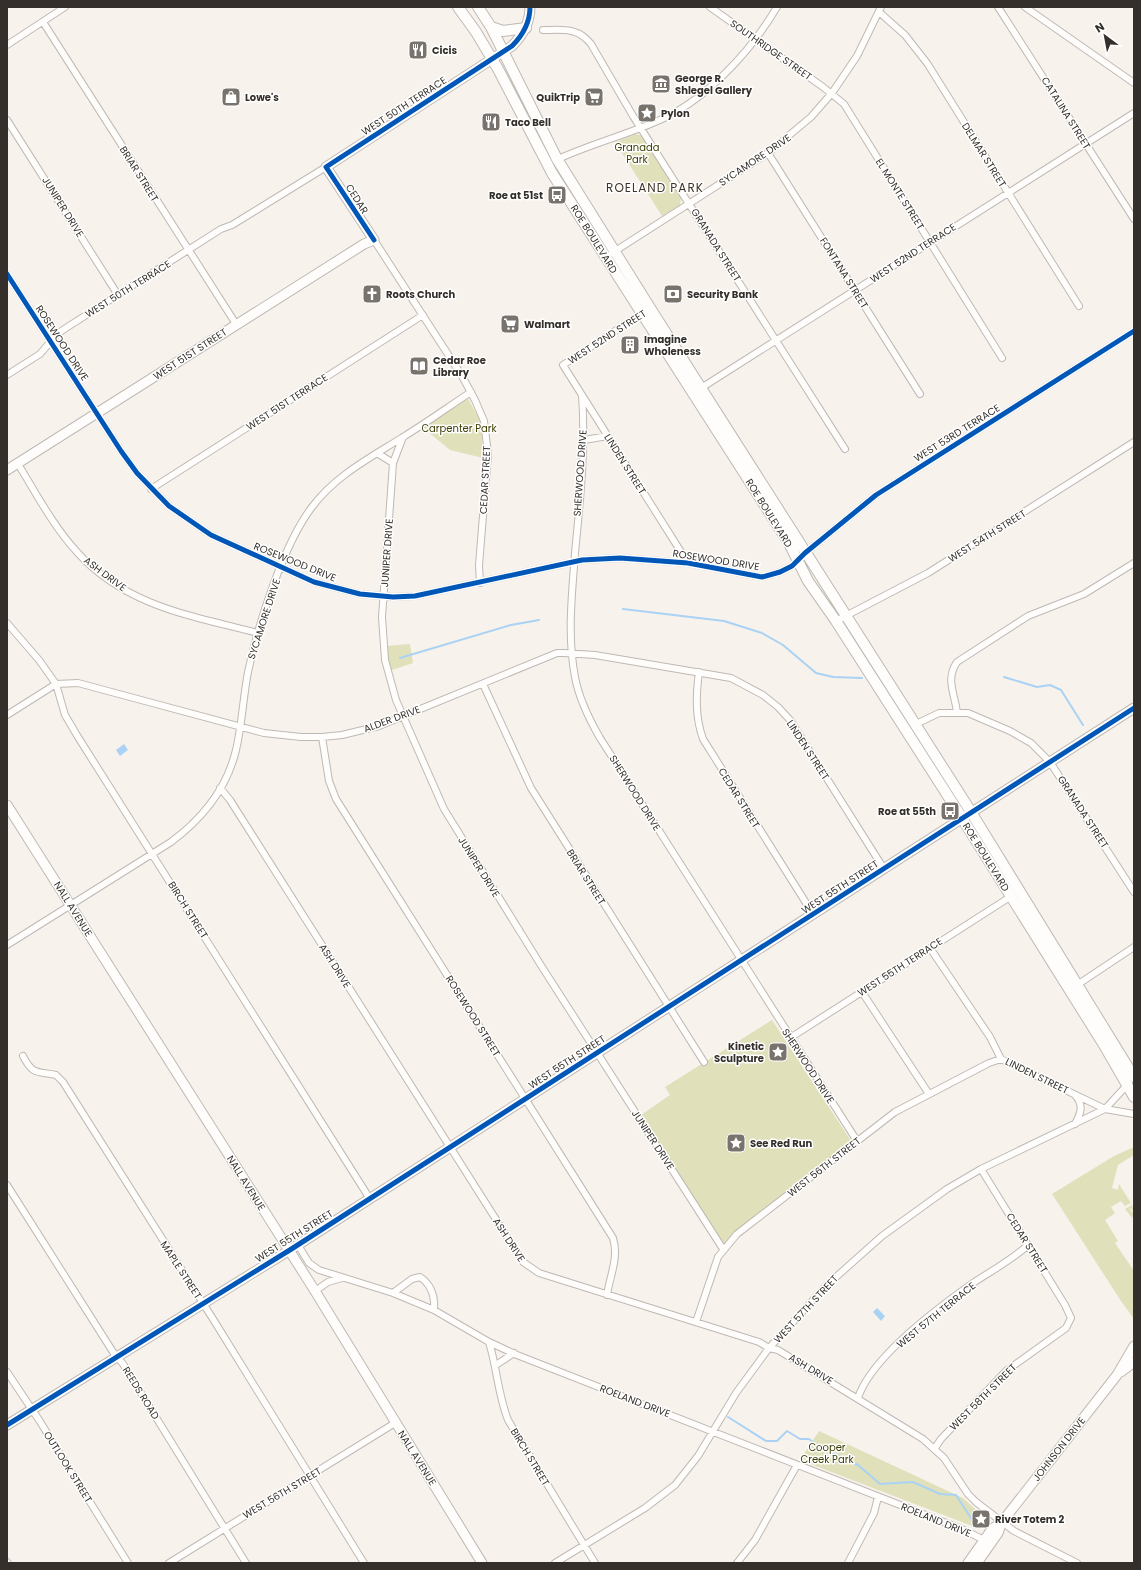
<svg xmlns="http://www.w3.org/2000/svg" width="1141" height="1570" font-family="Poppins,sans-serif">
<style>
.green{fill:#e0e0ba}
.water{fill:#aad2f4}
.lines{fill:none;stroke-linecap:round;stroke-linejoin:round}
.stream{stroke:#aad2f4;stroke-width:2}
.street-casing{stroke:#bfb9b4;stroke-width:8}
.secondary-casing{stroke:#bfb9b4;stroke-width:11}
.primary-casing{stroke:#bfb9b4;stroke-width:12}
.street{stroke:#fefdfc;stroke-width:6}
.secondary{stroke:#fefdfc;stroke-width:9}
.primary{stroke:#fefdfc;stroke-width:10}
.cycleway-casing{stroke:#fff;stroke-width:8}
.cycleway{stroke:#0057b8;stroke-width:5}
.labels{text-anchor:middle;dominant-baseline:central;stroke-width:3;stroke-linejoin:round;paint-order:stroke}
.poi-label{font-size:10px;font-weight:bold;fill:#342f2a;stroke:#fff;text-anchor:start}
.street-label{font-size:10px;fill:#342f2a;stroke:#fff}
.park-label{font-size:10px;fill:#3c3e03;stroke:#fff}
.quarter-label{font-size:12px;letter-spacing:1px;fill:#3f3429;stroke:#fff}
</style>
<rect width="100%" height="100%" fill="#f8f2ec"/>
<path class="green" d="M636,134L643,136L681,197L680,205L662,216L615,142Z
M467,397L481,422L483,458L450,450L421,426Z
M410,644L413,663L389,671L386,646Z
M772,1020L851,1141L737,1234L723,1249L638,1117L670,1095L665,1087Z
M1134,1147V1155L1118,1165L1112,1188L1118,1190L1119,1184L1131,1203L1125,1206L1121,1201L1111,1207L1115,1213L1105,1220L1118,1241L1115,1243L1134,1271V1319L1121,1301L1052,1194L1114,1156Z
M1132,1205L1134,1212L1131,1208L1130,1209L1134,1214L1132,1218L1125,1209Z
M819,1431L963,1498L987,1520L980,1529L800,1460Z"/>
<path class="water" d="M124,744L128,750L120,756L116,750Z
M877,1308L885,1316L881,1321L873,1312Z"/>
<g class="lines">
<path class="stream" d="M623,609L724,621L762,633L783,645L816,673L833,677L862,678
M400,658L511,625L539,620
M1004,677L1037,687L1050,685L1061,690L1083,725
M728,1417L766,1441H777L787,1431L800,1439H809L821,1448L858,1465L880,1484L913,1482L940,1494L956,1495L973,1521"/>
<g class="street-casing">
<path id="street" d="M710,7L823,87L844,104L1002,358
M998,7L1134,219
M1025,7L1134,83
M879,12L905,35L927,63L1079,306
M43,22L236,324
M543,30C563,30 578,27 591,44L633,116L845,449
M7,45L65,7
M7,120L118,295
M768,153L920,394
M556,160C588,145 623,136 655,122C704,103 751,51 777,7
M374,240L462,376L475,400L484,421L488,454L479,565L480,583
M612,253L768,153L811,117L832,93L857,56L881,7
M7,274L121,451L137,473L169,506L211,535L314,582L360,594L393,597L415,596L582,560L620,558L688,563L762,577L780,572L792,566L805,553L876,495L1134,331
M644,312L563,365L688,563
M7,375L40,354L57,334L69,326L221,229L232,225L326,167
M698,390L1134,113
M582,396C586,448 580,501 575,553C572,595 567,635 575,677C579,699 589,719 600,738L857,1141
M403,437L393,463L382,617L385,660L396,700L444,809L542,967L723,1249
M584,440L608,436
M377,453L393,463
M18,464C36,493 53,526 77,552C125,606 192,616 258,633
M151,489L423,315
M836,621L928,573L1134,442
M7,623L39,660L56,684L65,715L78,737L370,1199
M699,672C696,695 695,717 703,739L813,914
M483,684L531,788L704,1062
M957,713C955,693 945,680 957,662L1028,616L1084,594L1134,563
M7,715L56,684L78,683L264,733L301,737H322L342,735L379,726L557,653H564L595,655L731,678L763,695L778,707L790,720L884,869
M916,724L939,713H968L1010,731L1031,743L1050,762L1134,892
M322,737L329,781L336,799L613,1238C619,1258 610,1275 607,1295
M220,788L230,800L523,1262L539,1273L759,1342L769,1348L778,1350L923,1439L944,1458L968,1494L976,1502L1014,1531L1077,1563
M7,945L171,842C202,819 227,788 236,750C242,725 243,698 248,672C258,625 283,545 312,507C336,475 370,458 403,437C426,423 448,407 471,392
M930,948L990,1037L1001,1059L1105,1109L1134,1114
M1077,985L1134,947
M862,992L929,1094
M790,1038L1010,897
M23,1056C33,1076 38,1071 56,1075L63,1082L213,1319L364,1563
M1075,1124C1081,1113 1084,1105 1075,1095
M7,1185L113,1352L123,1364L246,1563
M298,1245L309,1263L319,1270L393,1293L434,1310L489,1342L517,1355L964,1530L984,1540
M315,1291L328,1282L342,1278
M393,1293L412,1279L420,1277C432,1285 435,1297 434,1310
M696,1322L718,1257L737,1234L895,1112L989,1063L1001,1059
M489,1342C497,1368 498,1395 508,1420L595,1563
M496,1365L514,1353
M7,1372L39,1420L128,1563
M858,1398C871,1358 939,1307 973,1283C991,1271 1012,1260 1028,1245
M935,1448L941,1439L1006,1371L1066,1328L1071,1318L1065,1305L981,1169
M7,1562L8,1563
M169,1563L395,1423
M555,1563L645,1508L675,1485L698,1456L736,1393L769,1348L827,1285L882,1236L947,1189L981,1169L1105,1109L1129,1083
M737,1563L755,1540L797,1465
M848,1563L874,1513L878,1497"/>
</g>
<g class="secondary-casing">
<path id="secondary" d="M7,470L364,244L374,240L326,167L512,46C523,35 530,23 530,7
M7,805L315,1291L482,1563
M1121,1372L1134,1362
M7,1425L293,1248L1134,708
M968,1563L992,1529L1002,1522L1117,1375L1134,1346
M977,1563L998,1533L1002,1522"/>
</g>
<g class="primary-casing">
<path id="primary" d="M458,7L476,32L498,69L552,173L789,543L808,581L836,621L957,810L1104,1045L1134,1097
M478,7L491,27L557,159L650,308L966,804L1134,1077
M491,27L503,31L526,28"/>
</g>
<use href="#street" class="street"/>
<use href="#secondary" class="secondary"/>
<use href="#primary" class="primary"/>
<g class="cycleway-casing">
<path id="cycleway" d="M374,240L326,167L512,46C523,35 530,23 530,7
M7,274L121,451L137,473L169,506L211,535L314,582L360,594L393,597L415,596L582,560L620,558L688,563L762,577L780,572L792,566L805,553L876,495L1134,331
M7,1425L293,1248L1134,708"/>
</g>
<use href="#cycleway" class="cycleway"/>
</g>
<defs>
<g id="restaurant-square" transform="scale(1)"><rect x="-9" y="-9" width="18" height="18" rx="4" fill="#79736e" stroke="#fff"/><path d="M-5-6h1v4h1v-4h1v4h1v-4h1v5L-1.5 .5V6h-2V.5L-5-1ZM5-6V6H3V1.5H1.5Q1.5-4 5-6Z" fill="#fff"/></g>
<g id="museum-square" transform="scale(1)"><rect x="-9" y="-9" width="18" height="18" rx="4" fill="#79736e" stroke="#fff"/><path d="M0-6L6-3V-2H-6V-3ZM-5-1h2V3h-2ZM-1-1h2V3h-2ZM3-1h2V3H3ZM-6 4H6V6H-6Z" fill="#fff"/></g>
<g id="shop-square" transform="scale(1)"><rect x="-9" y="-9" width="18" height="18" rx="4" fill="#79736e" stroke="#fff"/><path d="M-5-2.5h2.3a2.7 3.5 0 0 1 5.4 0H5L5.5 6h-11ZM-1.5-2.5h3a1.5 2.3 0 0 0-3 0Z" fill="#fff"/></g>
<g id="supermarket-square" transform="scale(1)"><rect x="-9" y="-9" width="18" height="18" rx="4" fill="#79736e" stroke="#fff"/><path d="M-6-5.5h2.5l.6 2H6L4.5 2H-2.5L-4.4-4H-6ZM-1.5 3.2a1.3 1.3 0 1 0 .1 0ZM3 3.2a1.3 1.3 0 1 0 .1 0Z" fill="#fff"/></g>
<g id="sight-square" transform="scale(1)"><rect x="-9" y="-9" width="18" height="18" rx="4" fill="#79736e" stroke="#fff"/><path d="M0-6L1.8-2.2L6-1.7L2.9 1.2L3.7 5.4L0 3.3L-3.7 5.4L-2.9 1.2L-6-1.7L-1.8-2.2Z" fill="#fff"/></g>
<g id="bus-square" transform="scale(1)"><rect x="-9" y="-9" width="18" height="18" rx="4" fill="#79736e" stroke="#fff"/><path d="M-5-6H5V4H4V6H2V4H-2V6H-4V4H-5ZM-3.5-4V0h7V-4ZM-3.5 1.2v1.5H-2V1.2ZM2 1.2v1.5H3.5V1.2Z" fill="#fff"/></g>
<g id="church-square" transform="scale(1)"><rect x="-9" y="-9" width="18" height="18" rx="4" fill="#79736e" stroke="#fff"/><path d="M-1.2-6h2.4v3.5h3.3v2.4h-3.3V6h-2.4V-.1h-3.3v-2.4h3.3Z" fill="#fff"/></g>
<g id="bank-square" transform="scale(1)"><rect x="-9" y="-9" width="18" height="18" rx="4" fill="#79736e" stroke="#fff"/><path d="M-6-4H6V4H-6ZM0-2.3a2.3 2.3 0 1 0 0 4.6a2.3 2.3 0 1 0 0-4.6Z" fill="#fff"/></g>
<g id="building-square" transform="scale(1)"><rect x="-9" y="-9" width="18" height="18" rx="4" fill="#79736e" stroke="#fff"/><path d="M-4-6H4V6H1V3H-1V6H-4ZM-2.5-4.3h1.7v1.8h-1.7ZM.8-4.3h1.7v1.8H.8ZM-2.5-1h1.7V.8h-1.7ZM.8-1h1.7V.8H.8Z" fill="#fff"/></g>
<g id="library-square" transform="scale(1)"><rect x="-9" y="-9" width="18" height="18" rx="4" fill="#79736e" stroke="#fff"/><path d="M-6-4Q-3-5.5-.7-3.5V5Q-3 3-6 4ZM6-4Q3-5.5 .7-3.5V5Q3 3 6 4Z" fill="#fff"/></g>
</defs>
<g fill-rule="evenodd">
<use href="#restaurant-square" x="418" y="50"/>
<use href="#museum-square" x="661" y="84"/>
<use href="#shop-square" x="231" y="97"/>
<use href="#supermarket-square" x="594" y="97"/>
<use href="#sight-square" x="647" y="113"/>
<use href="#restaurant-square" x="491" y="122"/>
<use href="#bus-square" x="557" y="195"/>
<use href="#church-square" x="372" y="294"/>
<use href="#bank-square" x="673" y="294"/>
<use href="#supermarket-square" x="510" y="324"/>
<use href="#building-square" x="630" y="345"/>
<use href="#library-square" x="419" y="366"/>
<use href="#bus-square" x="950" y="811"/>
<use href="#sight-square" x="778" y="1052"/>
<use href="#sight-square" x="736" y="1143"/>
<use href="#sight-square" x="981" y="1519"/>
</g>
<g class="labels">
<g class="poi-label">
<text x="432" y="50">Cicis</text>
<text x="675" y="78">George R.<tspan x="675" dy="12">Shlegel Gallery</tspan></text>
<text x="245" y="97">Lowe's</text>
<text x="580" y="97" text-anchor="end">QuikTrip</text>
<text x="661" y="113">Pylon</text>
<text x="505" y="122">Taco Bell</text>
<text x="543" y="195" text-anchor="end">Roe at 51st</text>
<text x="386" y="294">Roots Church</text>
<text x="687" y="294">Security Bank</text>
<text x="524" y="324">Walmart</text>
<text x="644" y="339">Imagine<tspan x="644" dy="12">Wholeness</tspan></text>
<text x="433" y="360">Cedar Roe<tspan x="433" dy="12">Library</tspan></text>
<text x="936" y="811" text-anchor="end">Roe at 55th</text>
<text x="764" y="1046" text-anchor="end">Kinetic<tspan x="764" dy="12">Sculpture</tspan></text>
<text x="750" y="1143">See Red Run</text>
<text x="995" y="1519">River Totem 2</text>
</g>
<g class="street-label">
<text transform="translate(771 50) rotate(35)">SOUTHRIDGE STREET</text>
<text transform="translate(404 106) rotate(-33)">WEST 50TH TERRACE</text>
<text transform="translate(1066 113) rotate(58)">CATALINA STREET</text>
<text transform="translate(984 155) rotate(58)">DELMAR STREET</text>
<text transform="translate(755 160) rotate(-34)">SYCAMORE DRIVE</text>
<text transform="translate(139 174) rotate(58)">BRIAR STREET</text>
<text transform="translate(900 194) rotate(58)">EL MONTE STREET</text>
<text transform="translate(357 199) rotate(58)">CEDAR</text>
<text transform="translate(63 207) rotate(58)">JUNIPER DRIVE</text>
<text transform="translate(594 239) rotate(58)">ROE BOULEVARD</text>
<text transform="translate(716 245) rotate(58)">GRANADA STREET</text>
<text transform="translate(913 253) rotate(-33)">WEST 52ND TERRACE</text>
<text transform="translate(844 273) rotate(58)">FONTANA STREET</text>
<text transform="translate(128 289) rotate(-32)">WEST 50TH TERRACE</text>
<text transform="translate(607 337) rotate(-33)">WEST 52ND STREET</text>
<text transform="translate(62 343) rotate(57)">ROSEWOOD DRIVE</text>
<text transform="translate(190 354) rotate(-33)">WEST 51ST STREET</text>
<text transform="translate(287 402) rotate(-33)">WEST 51ST TERRACE</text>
<text transform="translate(957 433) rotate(-32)">WEST 53RD TERRACE</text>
<text transform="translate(625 464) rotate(58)">LINDEN STREET</text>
<text transform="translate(580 473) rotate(-86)">SHERWOOD DRIVE</text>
<text transform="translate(485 480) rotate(-87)">CEDAR STREET</text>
<text transform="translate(769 513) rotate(58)">ROE BOULEVARD</text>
<text transform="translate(987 536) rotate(-32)">WEST 54TH STREET</text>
<text transform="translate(387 553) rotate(-86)">JUNIPER DRIVE</text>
<text transform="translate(716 560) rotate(9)">ROSEWOOD DRIVE</text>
<text transform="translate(295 562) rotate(22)">ROSEWOOD DRIVE</text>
<text transform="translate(105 574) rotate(37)">ASH DRIVE</text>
<text transform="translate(264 619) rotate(-72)">SYCAMORE DRIVE</text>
<text transform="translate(392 719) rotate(-20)">ALDER DRIVE</text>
<text transform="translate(808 750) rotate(57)">LINDEN STREET</text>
<text transform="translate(635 793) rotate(58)">SHERWOOD DRIVE</text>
<text transform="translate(739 798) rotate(58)">CEDAR STREET</text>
<text transform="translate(1083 812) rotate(57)">GRANADA STREET</text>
<text transform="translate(986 857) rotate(58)">ROE BOULEVARD</text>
<text transform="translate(479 867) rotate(58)">JUNIPER DRIVE</text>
<text transform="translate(586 877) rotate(58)">BRIAR STREET</text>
<text transform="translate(840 887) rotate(-33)">WEST 55TH STREET</text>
<text transform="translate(73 909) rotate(58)">NALL AVENUE</text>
<text transform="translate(188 910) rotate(58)">BIRCH STREET</text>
<text transform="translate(335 966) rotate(58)">ASH DRIVE</text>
<text transform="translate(900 967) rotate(-33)">WEST 55TH TERRACE</text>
<text transform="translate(473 1016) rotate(58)">ROSEWOOD STREET</text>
<text transform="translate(567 1062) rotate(-33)">WEST 55TH STREET</text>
<text transform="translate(808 1066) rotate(57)">SHERWOOD DRIVE</text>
<text transform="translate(1037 1076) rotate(26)">LINDEN STREET</text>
<text transform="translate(653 1140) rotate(57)">JUNIPER DRIVE</text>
<text transform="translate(824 1167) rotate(-38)">WEST 56TH STREET</text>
<text transform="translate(246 1183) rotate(58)">NALL AVENUE</text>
<text transform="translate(294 1236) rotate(-32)">WEST 55TH STREET</text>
<text transform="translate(509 1240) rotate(57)">ASH DRIVE</text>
<text transform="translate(1027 1243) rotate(58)">CEDAR STREET</text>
<text transform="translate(181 1270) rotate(57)">MAPLE STREET</text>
<text transform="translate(806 1309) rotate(-47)">WEST 57TH STREET</text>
<text transform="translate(936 1315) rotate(-39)">WEST 57TH TERRACE</text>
<text transform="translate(811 1369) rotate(31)">ASH DRIVE</text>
<text transform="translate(141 1393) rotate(58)">REEDS ROAD</text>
<text transform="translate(983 1397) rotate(-45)">WEST 58TH STREET</text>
<text transform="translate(635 1401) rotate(21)">ROELAND DRIVE</text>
<text transform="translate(1059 1449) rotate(-52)">JOHNSON DRIVE</text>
<text transform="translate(530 1457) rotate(59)">BIRCH STREET</text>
<text transform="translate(417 1458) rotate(58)">NALL AVENUE</text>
<text transform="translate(68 1467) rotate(58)">OUTLOOK STREET</text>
<text transform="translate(282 1493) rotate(-31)">WEST 56TH STREET</text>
<text transform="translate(936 1520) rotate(22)">ROELAND DRIVE</text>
</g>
<g class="park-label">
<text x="637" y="147">Granada<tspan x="637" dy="12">Park</tspan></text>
<text x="459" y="428">Carpenter Park</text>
<text x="827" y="1447">Cooper<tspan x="827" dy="12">Creek Park</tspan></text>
</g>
<g class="quarter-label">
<text x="655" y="187">ROELAND PARK</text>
</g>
</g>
<rect width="1141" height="1570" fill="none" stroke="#342f2a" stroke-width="16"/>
<g transform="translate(1105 36) rotate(328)" stroke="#ffffff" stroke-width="3" paint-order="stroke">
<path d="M0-3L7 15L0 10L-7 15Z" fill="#342f2a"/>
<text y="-6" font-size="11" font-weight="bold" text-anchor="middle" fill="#342f2a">N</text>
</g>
</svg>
